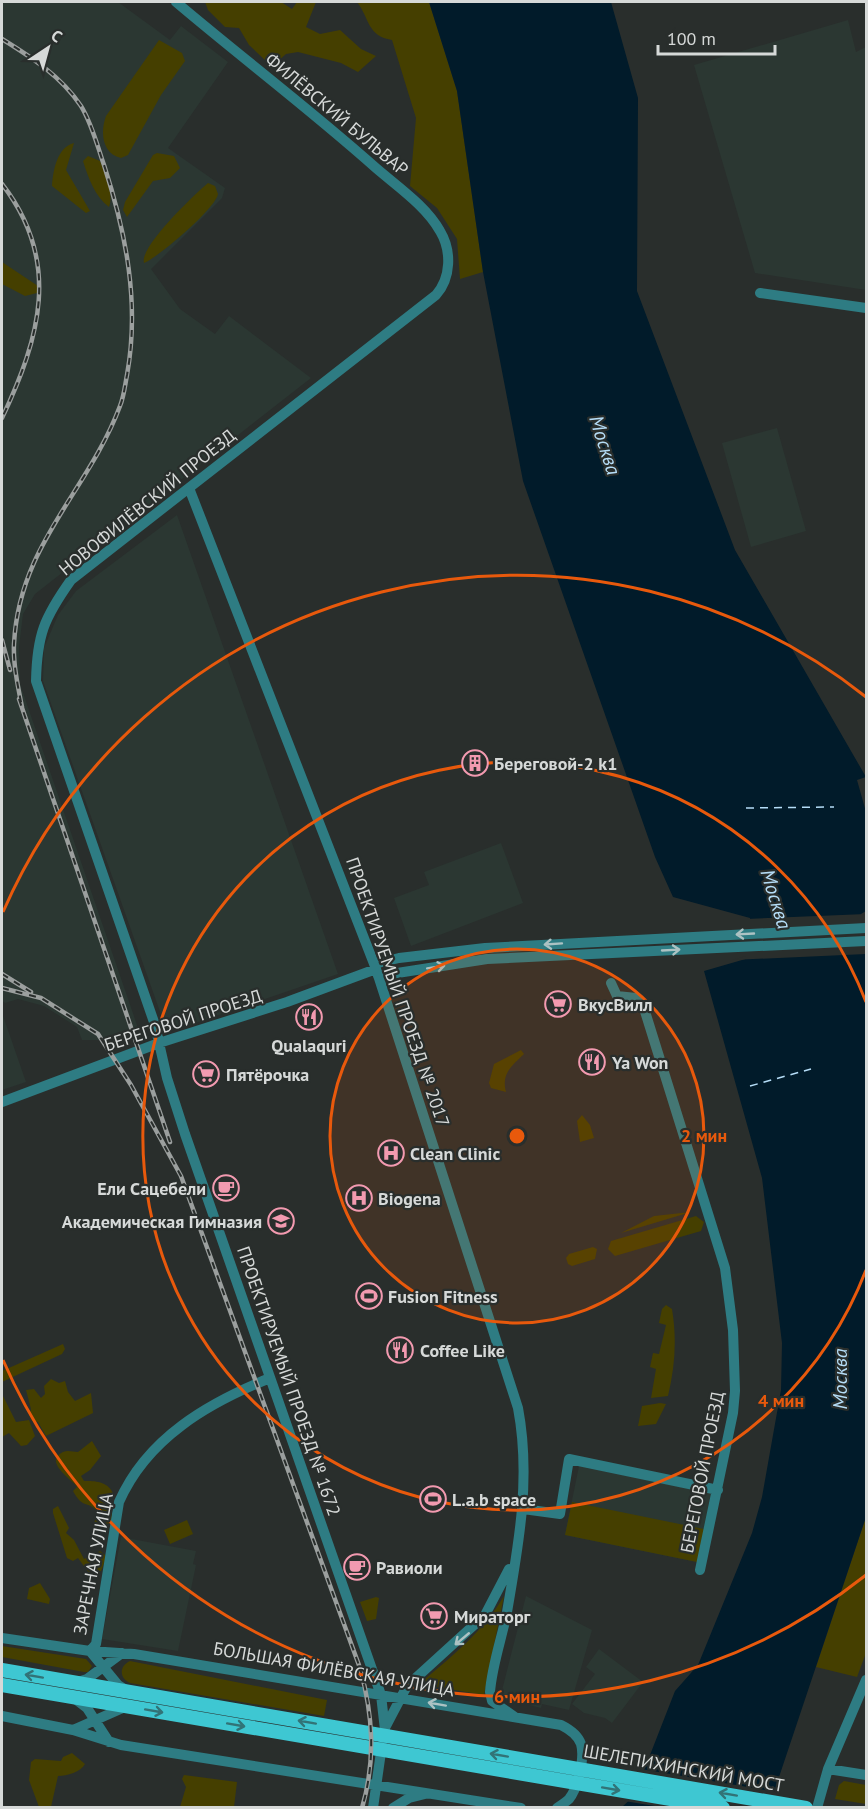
<svg xmlns="http://www.w3.org/2000/svg" width="868" height="1809" font-family="'PT Sans',sans-serif">
<style>
.built{fill:#2b3732}
.green{fill:#453f00}
.water{fill:#011b2a}
.pier{fill:#292e2c}
.lines{fill:none;stroke-linecap:round;stroke-linejoin:round}
.ferry{stroke:#b5ddf7;stroke-width:1.5;stroke-dasharray:8 6;stroke-linecap:butt}
.minor{stroke:#2e7c83;stroke-width:10}
.major{stroke:#3ec7d2;stroke-width:14}
.rail-casing{stroke:#9b9f9e;stroke-width:4.5}
.rail{stroke:#292e2c;stroke-width:2;stroke-dasharray:7;stroke-linecap:butt}
.oneway{stroke:#acc2c3}
.oneway2{stroke:#327377}
.ring{fill:none;stroke:#e8590c;stroke-width:3}
.labels{text-anchor:middle;dominant-baseline:central;stroke-width:4.5;stroke-linejoin:round;paint-order:stroke}
.street-label{font-size:18px;fill:#d6d9d8;stroke:#292e2c}
.poi-label{font-size:18px;font-weight:bold;fill:#d6d9d8;stroke:#292e2c;text-anchor:start}
.water-label{font-size:20px;font-style:italic;fill:#b5ddf7;stroke:#292e2c}
.centre{fill:#e8590c;stroke:#292e2c;stroke-width:3}
.ring-label{font-size:18px;text-anchor:middle;font-weight:bold;fill:#e8590c;stroke:#292e2c;stroke-width:4.5;stroke-linejoin:round;paint-order:stroke}
</style>
<rect width="100%" height="100%" fill="#292e2c"/>
<path class="built" d="M2,2H118L170,40L181,26L228,62L168,148L225,188L222,198L151,269L180,309L215,334L229,316L311,378L35,594L23,614L19,647L20,684L138,1028L102,1040H82L77,1027L44,1006L18,999L5,1003L2,1001Z
M848,20L856,52L866,47V290L755,273L694,65Z
M777,428L806,531L751,547L722,443Z
M177,515L338,974L175,1030L164,1023L43,681L44,648L58,615L76,591Z
M501,843L523,903L411,946L394,898L429,885L424,872Z
M2,1013L26,1082L2,1090Z
M579,1466L711,1493L697,1562L565,1535Z
M121,1537L196,1551L193,1564L196,1565L178,1651L102,1639Z
M526,1596L592,1630L569,1710L542,1704L541,1708L500,1698Z
M599,1649L643,1682L612,1723L605,1718L584,1713L572,1704L595,1674L586,1667Z"/>
<path class="green" d="M205,2H281L292,9L297,2H316L306,27L320,34L340,30L361,49L376,56L358,72L341,63L298,52L286,54L277,62L266,61L249,45L239,28L225,27L208,10Z
M357,2H429L457,91L483,272L460,279L457,239L437,208L410,186L416,118L392,40C367,36 370,19 357,2Z
M159,40L182,53L185,61L161,95L128,155L121,158C102,154 100,132 106,116Z
M74,143L66,170L90,211L86,213L52,186C53,171 57,147 74,143Z
M157,153L174,156L180,168L170,178L153,181L127,217L123,210L125,202L153,155Z
M88,156L100,161C105,173 114,194 109,207C95,197 88,177 83,161Z
M208,183L215,186L218,194C216,208 159,257 144,263C139,247 195,194 208,183Z
M2,262L38,286L37,293L25,296L2,284Z
M521,1050L524,1054C512,1066 501,1073 506,1092L491,1088L489,1083L494,1064Z
M582,1115L590,1125L594,1138L580,1142L577,1121Z
M691,1212L621,1233L654,1216Z
M696,1216L704,1222L701,1231L615,1256L608,1249L611,1241Z
M593,1247L597,1249L595,1259L572,1266L568,1264L566,1258L569,1254Z
M666,1305L672,1309C677,1339 675,1367 668,1396L651,1398L656,1369L650,1367L653,1353L659,1354L666,1325L659,1323L662,1309Z
M63,1344L65,1349L62,1354L2,1382V1371Z
M51,1379L59,1383L65,1381L68,1392L75,1401L91,1393L93,1413L46,1436L38,1422L32,1421L29,1415L31,1409L26,1390L34,1389L41,1398L45,1394L44,1386Z
M2,1394L16,1422L29,1420L35,1436L27,1445L21,1446L9,1433L2,1437Z
M660,1403L666,1404L656,1424L638,1426L642,1406Z
M92,1441L101,1456L90,1470L81,1476L84,1481C95,1481 107,1481 113,1493L108,1495L106,1500L111,1504L112,1522L97,1528L93,1524L99,1513C89,1500 83,1510 73,1491L77,1487C74,1481 42,1462 63,1452C68,1450 73,1452 78,1452Z
M572,1502L704,1529L697,1562L565,1535Z
M58,1506L69,1528L66,1533L74,1540L84,1559L100,1551L105,1555V1561L101,1571L89,1573L78,1558L73,1561L67,1558L53,1513V1509Z
M866,1517V1653L857,1677L816,1667Z
M187,1520L193,1534L170,1544L164,1530Z
M40,1583L50,1599L49,1604L27,1599L29,1588Z
M504,1596L484,1695L419,1684C451,1657 483,1632 504,1596Z
M376,1597L379,1598L376,1619L367,1621L360,1602Z
M2,1646L86,1659L92,1666L88,1672H84L2,1657Z
M130,1661L327,1700L324,1716L130,1683C119,1678 119,1666 130,1661Z
M72,1753L85,1764C81,1772 67,1776 58,1776L51,1807H39L29,1780L31,1762L35,1759L61,1761L63,1757Z
M184,1775L237,1782L234,1807H180L186,1787L182,1779Z
M844,1781L866,1785V1804L835,1799L839,1785Z"/>
<path class="water" d="M429,2H611L638,98L637,291L735,550L866,777L857,780L866,812V911L861,914L866,944V1517L769,1807H622L634,1796L675,1691L698,1665L752,1533L762,1497L781,1390L782,1343L762,1178L704,971L749,958L750,918L673,897L655,857L523,481L483,272L457,91Z"/>
<path class="pier" d="M866,914V954L732,960L746,956V919Z
M641,1769L777,1792L772,1808L661,1807L624,1801L631,1795Z"/>
<g class="lines">
<path class="ferry" d="M746,808L834,807
M750,1086L811,1069"/>
<path class="minor" d="M176,2C242,58 311,110 376,168C398,187 426,206 440,231C452,251 451,278 436,295L71,580C44,618 37,635 36,681L155,1025L167,1078L185,1134L381,1695L385,1730
M760,293L866,308
M189,488L376,969L518,1408C531,1477 519,1543 507,1612C502,1638 492,1665 490,1692L492,1701L515,1717
M374,964L399,958L485,948L866,928
M378,976L487,959L866,941
M611,983L617,996L636,998L643,1005L725,1268L733,1330L735,1391L733,1413L700,1570
M2,1102L159,1043L287,1002L376,969
M523,1509L560,1514L569,1459L718,1490
M2,1638L90,1651L134,1654L561,1725C569,1729 578,1735 581,1744C585,1758 578,1788 569,1799C566,1802 561,1805 557,1808
M90,1651L96,1644L119,1502C147,1438 208,1403 270,1378
M90,1651L118,1685L126,1690
M78,1682L87,1679L122,1653
M74,1698L87,1708L109,1742
M2,1716L73,1730L121,1745L521,1808
M386,1726L407,1686L485,1615L509,1569
M73,1730L125,1707
M828,1769L866,1775
M373,1808L382,1745
M393,1808L409,1798L425,1794
M817,1808L828,1769L866,1680"/>
<path class="major" d="M2,1670L806,1808
M2,1685L723,1808"/>
<g class="rail-casing">
<path id="rail" d="M2,39C31,57 61,76 81,106C92,124 97,145 104,165C126,233 140,303 127,375C125,385 124,396 120,406C88,492 19,544 14,644C13,664 18,687 22,707
M2,184C62,261 40,338 2,418
M2,640L10,670
M19,699L170,1142
M2,974L31,992
M2,988L41,998L98,1034L131,1085L181,1176L360,1668C373,1715 376,1760 362,1808"/>
</g>
<use href="#rail" class="rail"/>
</g>
<defs><path id="oneway-shaft" d="M-6 0H5M1.5-3L5.5 0L1.5 3" fill="none" stroke-width="1.6" stroke-linecap="round" stroke-linejoin="round" transform="scale(1.5)"/></defs>
<g class="oneway">
<use href="#oneway-shaft" transform="translate(745 934) rotate(177)"/>
<use href="#oneway-shaft" transform="translate(553 944) rotate(176)"/>
<use href="#oneway-shaft" transform="translate(671 950) rotate(-3)"/>
<use href="#oneway-shaft" transform="translate(436 967) rotate(-9)"/>
<use href="#oneway-shaft" transform="translate(462 1639) rotate(140)"/>
<use href="#oneway-shaft" transform="translate(437 1704) rotate(-170)"/>
</g>
<g class="oneway2">
<use href="#oneway-shaft" transform="translate(34 1676) rotate(-170)"/>
<use href="#oneway-shaft" transform="translate(154 1711) rotate(10)"/>
<use href="#oneway-shaft" transform="translate(307 1722) rotate(-170)"/>
<use href="#oneway-shaft" transform="translate(236 1725) rotate(10)"/>
<use href="#oneway-shaft" transform="translate(499 1755) rotate(-170)"/>
<use href="#oneway-shaft" transform="translate(611 1789) rotate(10)"/>
<use href="#oneway-shaft" transform="translate(728 1794) rotate(-170)"/>
</g>
<circle cx="517" cy="1136" r="187" fill="#e8590c" fill-opacity=".12"/>
<g class="ring">
<circle cx="517" cy="1136" r="187"/>
<path d="M866 1270A374 374 0 1 1 866 1002"/>
<path d="M866 1575A561 561 0 0 1 3 1360M3 912A561 561 0 0 1 866 697"/>
</g>
<defs>
<g id="building-ring" transform="scale(1.35)"><circle r="9.5" fill="#292e2c" stroke="#f29ab0" stroke-width="1.5"/><path d="M-4-6H4V6H1V3H-1V6H-4ZM-2.5-4.3h1.7v1.8h-1.7ZM.8-4.3h1.7v1.8H.8ZM-2.5-1h1.7V.8h-1.7ZM.8-1h1.7V.8H.8Z" fill="#f29ab0"/></g>
<g id="supermarket-ring" transform="scale(1.35)"><circle r="9.5" fill="#292e2c" stroke="#f29ab0" stroke-width="1.5"/><path d="M-6-5.5h2.5l.6 2H6L4.5 2H-2.5L-4.4-4H-6ZM-1.5 3.2a1.3 1.3 0 1 0 .1 0ZM3 3.2a1.3 1.3 0 1 0 .1 0Z" fill="#f29ab0"/></g>
<g id="restaurant-ring" transform="scale(1.35)"><circle r="9.5" fill="#292e2c" stroke="#f29ab0" stroke-width="1.5"/><path d="M-5-6h1v4h1v-4h1v4h1v-4h1v5L-1.5 .5V6h-2V.5L-5-1ZM5-6V6H3V1.5H1.5Q1.5-4 5-6Z" fill="#f29ab0"/></g>
<g id="hospital-ring" transform="scale(1.35)"><circle r="9.5" fill="#292e2c" stroke="#f29ab0" stroke-width="1.5"/><path d="M-5-5h3v3.5h4V-5h3V5h-3V1.5h-4V5h-3Z" fill="#f29ab0"/></g>
<g id="cafe-ring" transform="scale(1.35)"><circle r="9.5" fill="#292e2c" stroke="#f29ab0" stroke-width="1.5"/><path d="M-5.5-4.5H6V0H3Q3 3.5 0 3.5H-2.5Q-5.5 3.5-5.5 0ZM3-3.2v2h1.7v-2ZM-6 4.5H4V6H-6Z" fill="#f29ab0"/></g>
<g id="school-ring" transform="scale(1.35)"><circle r="9.5" fill="#292e2c" stroke="#f29ab0" stroke-width="1.5"/><path d="M0-5L7-2L0 1L-7-2ZM-4 1L0 2.5L4 1V4Q0 6-4 4Z" fill="#f29ab0"/></g>
<g id="stadium-ring" transform="scale(1.35)"><circle r="9.5" fill="#292e2c" stroke="#f29ab0" stroke-width="1.5"/><path d="M0-5a6.5 5 0 1 0 0 10a6.5 5 0 1 0 0-10ZM-3.5-1.8h7v3.6h-7Z" fill="#f29ab0"/></g>
</defs>
<g fill-rule="evenodd">
<use href="#building-ring" x="475" y="763"/>
<use href="#supermarket-ring" x="558" y="1004"/>
<use href="#restaurant-ring" x="309" y="1017"/>
<use href="#restaurant-ring" x="592" y="1062"/>
<use href="#supermarket-ring" x="206" y="1074"/>
<use href="#hospital-ring" x="391" y="1153"/>
<use href="#cafe-ring" x="226" y="1188"/>
<use href="#hospital-ring" x="359" y="1198"/>
<use href="#school-ring" x="281" y="1221"/>
<use href="#stadium-ring" x="369" y="1296"/>
<use href="#restaurant-ring" x="400" y="1350"/>
<use href="#stadium-ring" x="433" y="1499"/>
<use href="#cafe-ring" x="357" y="1567"/>
<use href="#supermarket-ring" x="434" y="1616"/>
</g>
<g class="labels">
<g class="street-label">
<text transform="translate(337 114) rotate(40)">ФИЛЁВСКИЙ БУЛЬВАР</text>
<text transform="translate(147 502) rotate(-39)">НОВОФИЛЁВСКИЙ ПРОЕЗД</text>
<text transform="translate(398 992) rotate(71)">ПРОЕКТИРУЕМЫЙ ПРОЕЗД № 2017</text>
<text transform="translate(183 1020) rotate(-18)">БЕРЕГОВОЙ ПРОЕЗД</text>
<text transform="translate(289 1381) rotate(71)">ПРОЕКТИРУЕМЫЙ ПРОЕЗД № 1672</text>
<text transform="translate(702 1472) rotate(-79)">БЕРЕГОВОЙ ПРОЕЗД</text>
<text transform="translate(93 1564) rotate(-79)">ЗАРЕЧНАЯ УЛИЦА</text>
<text transform="translate(334 1669) rotate(10)">БОЛЬШАЯ ФИЛЁВСКАЯ УЛИЦА</text>
<text transform="translate(684 1768) rotate(10)">ШЕЛЕПИХИНСКИЙ МОСТ</text>
</g>
<g class="poi-label">
<text x="494" y="763">Береговой-2 k1</text>
<text x="578" y="1004">ВкусВилл</text>
<text x="309" y="1045" text-anchor="middle">Qualaquri</text>
<text x="612" y="1062">Ya Won</text>
<text x="226" y="1074">Пятёрочка</text>
<text x="410" y="1153">Clean Clinic</text>
<text x="206" y="1188" text-anchor="end">Ели Сацебели</text>
<text x="378" y="1198">Biogena</text>
<text x="262" y="1221" text-anchor="end">Академическая Гимназия</text>
<text x="388" y="1296">Fusion Fitness</text>
<text x="420" y="1350">Coffee Like</text>
<text x="452" y="1499">L.a.b space</text>
<text x="376" y="1567">Равиоли</text>
<text x="454" y="1616">Мираторг</text>
</g>
<g class="water-label">
<text transform="translate(605 445) rotate(72)">Москва</text>
<text transform="translate(776 899) rotate(73)">Москва</text>
<text transform="translate(840 1379) rotate(-90)">Москва</text>
</g>
</g>
<circle cx="517" cy="1136" r="9" class="centre"/>
<g class="ring-label">
<text x="704" y="1142">2 мин</text>
<text x="781" y="1407">4 мин</text>
<text x="517" y="1703">6 мин</text>
</g>
<rect width="868" height="1809" fill="none" stroke="#d6d9d8" stroke-width="6"/>
<g transform="translate(48 48) rotate(36)" stroke="#292e2c" stroke-width="4.5" paint-order="stroke">
<path d="M0-4.5L10 22L0 15L-10 22Z" fill="#d6d9d8"/>
<text y="-9" font-size="16" font-weight="bold" text-anchor="middle" fill="#d6d9d8">С</text>
</g>
<path d="M658 45v9h117v-9" fill="none" stroke="#d6d9d8" stroke-width="3"/>
<text x="667" y="45" font-size="18" fill="#d6d9d8" stroke="#292e2c" stroke-width="4.5" paint-order="stroke">100 m</text>
</svg>
